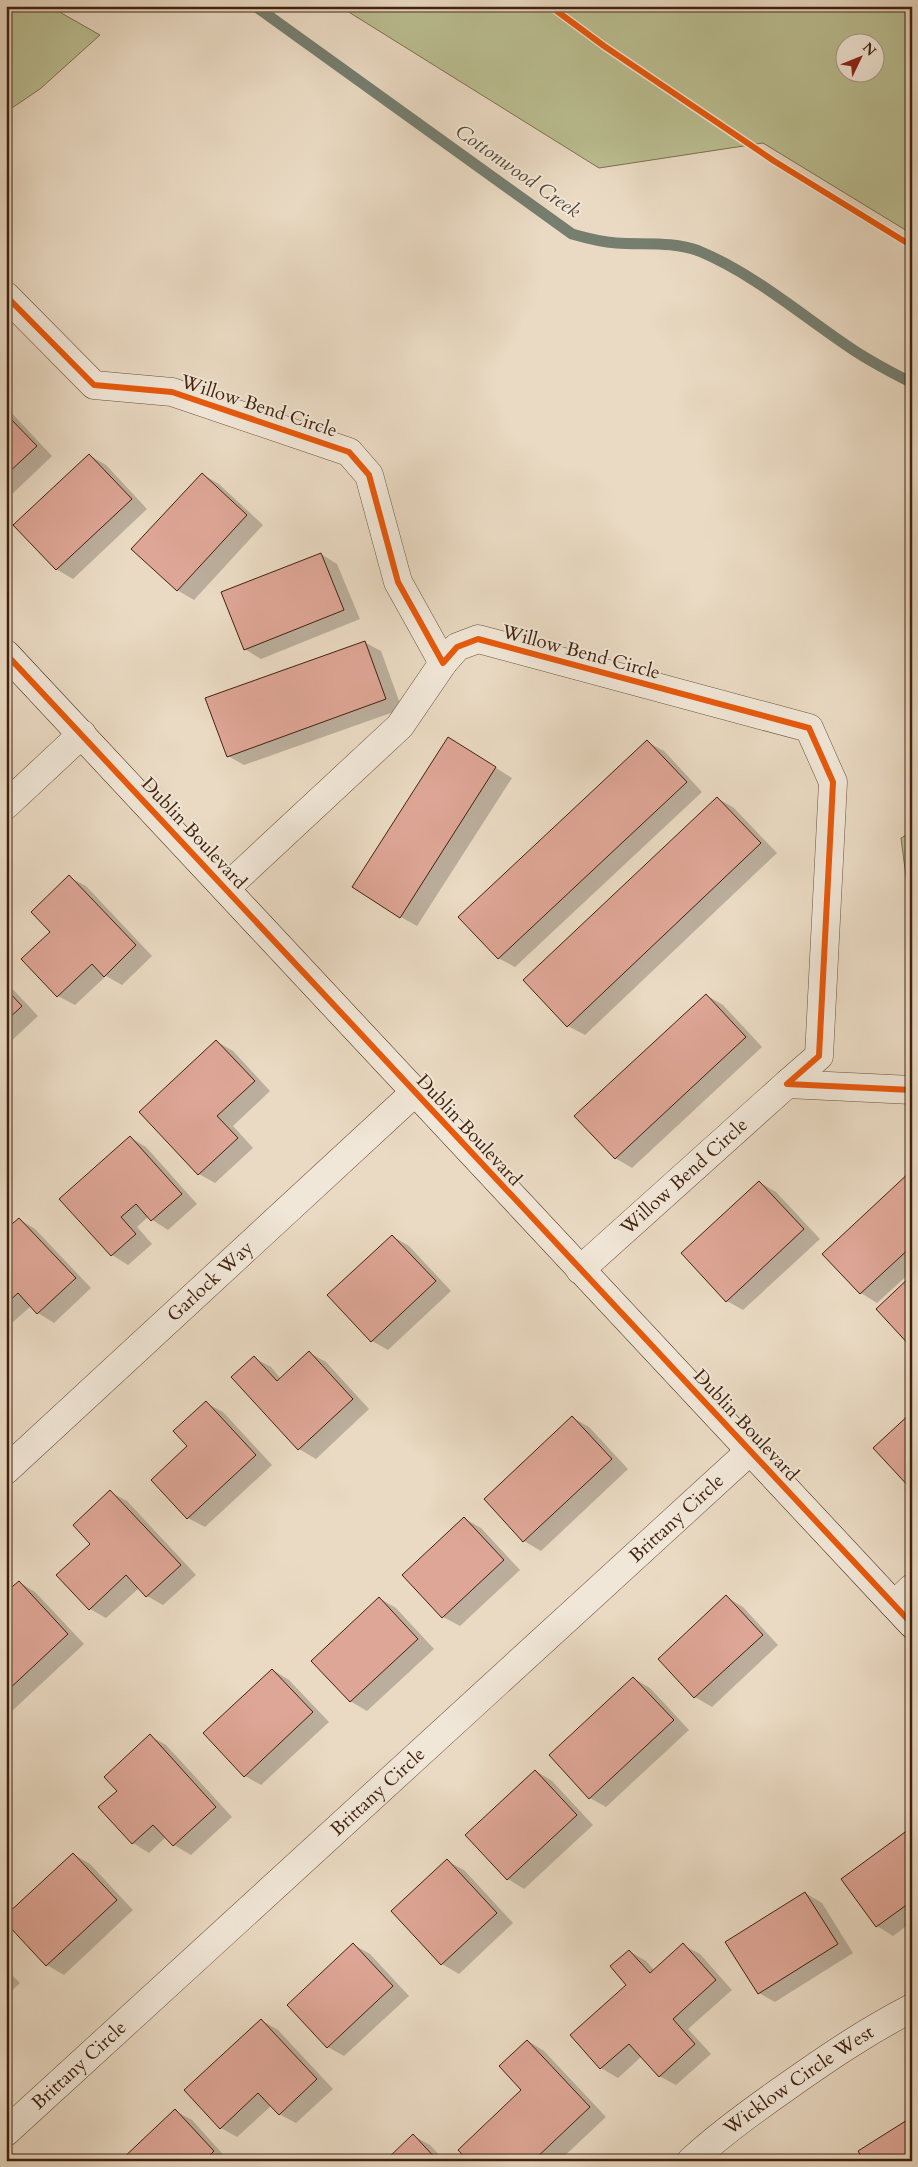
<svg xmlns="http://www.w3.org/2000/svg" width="918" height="2167" font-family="Cardo,serif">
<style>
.green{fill:#babe91;stroke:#7e7050;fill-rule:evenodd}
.shadow{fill:#0003}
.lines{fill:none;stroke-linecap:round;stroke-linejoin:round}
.stream{stroke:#757e6f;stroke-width:11}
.building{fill:#dea696;stroke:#41220e}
.minor-casing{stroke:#6b503b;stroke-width:29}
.secondary-casing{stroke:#41220e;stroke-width:29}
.minor{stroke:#f1e7d8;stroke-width:28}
.secondary{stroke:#f1e7d8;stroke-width:28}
.cycleway-casing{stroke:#f1e7d8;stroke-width:9}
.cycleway{stroke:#e8590c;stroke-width:6}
.labels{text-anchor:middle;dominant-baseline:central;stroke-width:4;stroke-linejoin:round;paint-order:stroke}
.street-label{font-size:19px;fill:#41220e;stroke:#f1e7d8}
.water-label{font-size:20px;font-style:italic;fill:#574836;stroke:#f1e7d8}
</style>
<rect width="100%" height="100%" fill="#eadac3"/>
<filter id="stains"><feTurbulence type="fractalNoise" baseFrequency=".004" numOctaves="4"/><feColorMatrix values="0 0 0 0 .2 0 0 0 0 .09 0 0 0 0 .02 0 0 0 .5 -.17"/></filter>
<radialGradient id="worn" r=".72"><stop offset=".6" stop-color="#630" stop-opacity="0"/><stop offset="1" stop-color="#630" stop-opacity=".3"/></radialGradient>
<path class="green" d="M6,6H49L100,35L40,89L6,112Z
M339,6H912V234L763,143L599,168ZM846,42H876V72H846Z
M912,832V904L909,900L901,838Z"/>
<path class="shadow" d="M6,407L52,456L8,498L6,497Z
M89,455L106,465L147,509L73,579L56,569Z
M202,474L219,484L263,525L194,600L177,590Z
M321,554L337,564L360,619L261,659L245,649Z
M364,642L381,651L402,709L244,765L228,756Z
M647,742L664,751L702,792L515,967L498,958Z
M464,748L512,778L417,926L401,917Z
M717,798L734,808L777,853L585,1035L568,1026Z
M69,877L86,886L152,956L122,985L106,976L75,1005L58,996L23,959L52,932Z
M6,982L38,1016L6,1046Z
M706,995L723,1005L762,1047L632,1168L615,1158Z
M216,1041L233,1051L270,1091L233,1126L253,1148L215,1183L199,1174Z
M130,1137L146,1147L197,1204L168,1230L148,1217L137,1227L152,1244L128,1265L112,1255Z
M912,1172V1271L877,1303L861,1293L824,1254Z
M759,1182L776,1192L820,1239L743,1310L727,1301Z
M19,1219L35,1229L91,1288L54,1323L38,1313L31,1306L13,1322L6,1318V1231Z
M392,1236L409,1246L451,1291L388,1350L372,1341Z
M310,1353L326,1362L369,1409L316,1459L299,1449L254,1358L271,1367L281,1379Z
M206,1403L223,1412L272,1465L205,1527L188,1518L153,1480L189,1446Z
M573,1418L589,1427L628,1469L541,1551L524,1541L485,1499Z
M110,1492L127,1501L196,1575L163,1605L147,1596L139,1588L106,1618L90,1609L92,1544Z
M465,1519L481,1528L520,1570L460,1626L443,1617Z
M19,1582L35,1592L84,1644L12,1711L6,1708V1594Z
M726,1597L743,1607L778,1645L712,1707L695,1697L660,1659Z
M379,1598L396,1608L434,1649L367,1711L350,1701Z
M273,1670L289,1680L329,1722L261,1785L245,1776Z
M633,1678L650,1688L689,1730L606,1807L590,1798Z
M150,1736L166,1745L232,1817L191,1855L174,1845L166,1837L149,1853L133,1843L118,1791Z
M536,1771L552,1781L593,1825L524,1889L508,1879Z
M912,1828V1922L893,1936L877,1926Z
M73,1854L90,1864L133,1910L64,1975L47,1965L6,1921Z
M447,1861L464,1870L513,1923L459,1974L442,1964Z
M805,1893L822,1903L853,1953L775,2002L759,1993Z
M354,1945L370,1954L409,1996L344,2056L328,2047Z
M683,1945L700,1954L732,1990L688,2029L711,2054L676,2085L659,2076L642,2056L618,2078L601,2068L572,2035L628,1985L629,1951L646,1961L654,1970Z
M6,1969L20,1983L6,1996Z
M261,2020L278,2030L333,2089L296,2123L279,2114L272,2105L237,2137L221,2128Z
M528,2041L544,2051L606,2117L559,2161H470L523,2090Z
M175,2111L192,2120L229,2161H122Z
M414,2136L430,2145L445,2161H387Z"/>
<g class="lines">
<path class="stream" d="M255,6L572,234C586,238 601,242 616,243C644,245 672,241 699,251C754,274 800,314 849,347C869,361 891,372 912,383"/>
</g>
<path class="building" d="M6,414L37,446L6,475Z
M89,454L132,499L56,570L13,525Z
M202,473L247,515L177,591L131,549Z
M321,553L344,610L244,650L221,592Z
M365,641L386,699L227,757L205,698Z
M448,737L496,767L400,918L352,887Z
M647,740L687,782L498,959L458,917Z
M717,797L761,843L567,1027L523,980Z
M69,875L136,945L104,977L92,964L57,997L21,959L50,932L31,912Z
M6,989L22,1006L6,1021Z
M706,994L746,1037L615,1159L574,1116Z
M216,1040L255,1081L217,1116L238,1138L198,1175L139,1112Z
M130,1136L182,1194L151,1221L136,1204L121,1217L136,1234L111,1256L59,1199Z
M912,1170V1246L860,1294L822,1254Z
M759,1181L804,1229L726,1302L681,1253Z
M19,1218L76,1278L37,1314L18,1293L6,1304V1229Z
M392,1235L436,1281L371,1342L327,1295Z
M912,1275V1348L876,1309Z
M309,1351L353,1399L298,1450L231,1377L254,1356L277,1381Z
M206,1401L256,1455L187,1519L151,1480L187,1446L173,1431Z
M912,1412V1490L873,1448Z
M572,1416L612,1459L523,1542L484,1499Z
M110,1490L181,1565L146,1597L126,1575L89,1610L56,1575L90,1544L73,1525Z
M464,1517L504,1560L442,1618L402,1575Z
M19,1581L68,1634L6,1692V1592Z
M726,1595L763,1635L694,1698L658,1659Z
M379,1597L418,1639L350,1702L311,1661Z
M272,1669L313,1712L244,1777L203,1733Z
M633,1677L674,1720L589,1799L549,1755Z
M150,1734L216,1807L173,1846L153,1825L132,1844L98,1807L117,1791L104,1777Z
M535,1770L577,1815L507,1880L465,1835Z
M912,1827V1901L876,1927L841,1879Z
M73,1853L117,1900L46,1966L6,1923V1915Z
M447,1859L497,1913L441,1965L391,1911Z
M805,1892L838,1944L758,1994L725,1942Z
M353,1943L393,1986L327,2048L287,2005Z
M683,1943L716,1980L673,2019L695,2044L659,2077L629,2044L600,2069L570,2035L626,1985L610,1966L629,1950L650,1973Z
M261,2019L317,2079L279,2115L258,2093L220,2129L184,2090Z
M527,2040L590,2107L533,2161H468L458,2150L521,2090L499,2066Z
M175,2109L214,2151L204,2161H120Z
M912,2117V2161H864L858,2151Z
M413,2134L438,2161H385Z"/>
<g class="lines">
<g class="minor-casing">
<g id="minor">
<path d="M6,296L94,385L172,392L349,452L369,475L398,582L443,663L457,647L478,639L809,728L833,782L819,1056L787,1084L912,1090"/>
<path d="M6,805L82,734"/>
<path d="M226,888L400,726L443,663"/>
<path id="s1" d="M580,1270L787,1084"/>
<path id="s2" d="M6,1470L414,1093"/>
<path d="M894,1605L912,1588"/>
<path id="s3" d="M6,2132L750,1451"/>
<path id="s4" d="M691,2161C720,2134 752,2111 785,2088C826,2059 867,2031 912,2008"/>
</g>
</g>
<g class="secondary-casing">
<path id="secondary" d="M6,654L912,1624"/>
</g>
<use href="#minor" class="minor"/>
<use href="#secondary" class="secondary"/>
<g class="cycleway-casing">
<path id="cycleway" d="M550,6L604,46L774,161L912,246
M6,296L94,385L172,392L349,452L369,475L398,582L443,663L457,647L478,639L809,728L833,782L819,1056L787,1084L912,1090
M6,654L912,1624"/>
</g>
<use href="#cycleway" class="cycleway"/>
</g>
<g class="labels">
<g class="street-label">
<text transform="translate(259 406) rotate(18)">Willow Bend Circle</text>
<text transform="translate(581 652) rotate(15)">Willow Bend Circle</text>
<text transform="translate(194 833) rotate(47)">Dublin Boulevard</text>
<text transform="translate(469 1130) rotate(47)">Dublin Boulevard</text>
<text stroke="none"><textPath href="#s1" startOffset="140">Willow Bend Circle</textPath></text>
<text stroke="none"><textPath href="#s2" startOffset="278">Garlock Way</textPath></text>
<text transform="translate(746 1425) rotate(47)">Dublin Boulevard</text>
<text stroke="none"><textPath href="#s3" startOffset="909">Brittany Circle</textPath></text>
<text stroke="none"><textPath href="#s3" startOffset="504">Brittany Circle</textPath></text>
<text stroke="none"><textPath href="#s3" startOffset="99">Brittany Circle</textPath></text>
<text stroke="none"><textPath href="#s4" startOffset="135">Wicklow Circle West</textPath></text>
</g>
<g class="water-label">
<text transform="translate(518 171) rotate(35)">Cottonwood Creek</text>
</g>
</g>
<rect width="918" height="2167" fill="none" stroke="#eadac3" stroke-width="25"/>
<rect x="8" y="8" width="903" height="2152" fill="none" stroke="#41220e" stroke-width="2.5"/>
<rect x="12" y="12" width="893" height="2142" fill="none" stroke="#41220e"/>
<g transform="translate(860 58) rotate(47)"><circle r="24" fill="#f1e7d8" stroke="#ab9887"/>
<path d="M0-4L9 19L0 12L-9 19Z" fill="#8f2418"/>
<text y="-8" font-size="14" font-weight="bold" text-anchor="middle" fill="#41220e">N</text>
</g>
<rect width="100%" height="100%" filter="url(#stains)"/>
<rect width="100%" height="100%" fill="url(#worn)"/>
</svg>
